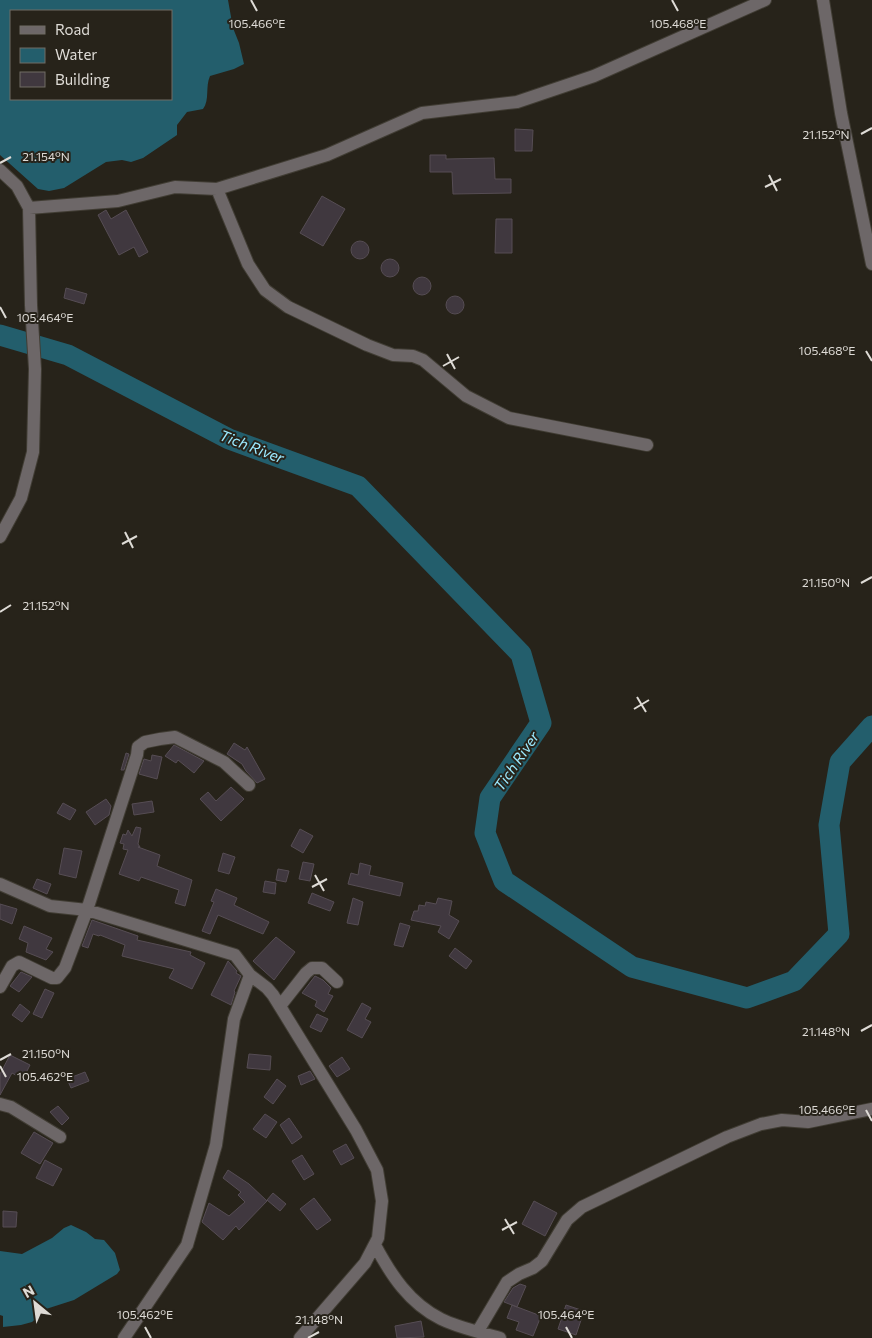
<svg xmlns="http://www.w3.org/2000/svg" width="872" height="1338" font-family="Commissioner,sans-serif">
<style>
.water{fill:#235e6c;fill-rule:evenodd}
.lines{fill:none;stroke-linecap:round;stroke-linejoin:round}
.river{stroke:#235e6c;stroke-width:21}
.building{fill:#40383f;stroke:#564d54}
.minor-casing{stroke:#413d34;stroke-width:14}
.minor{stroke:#6d6768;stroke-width:12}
.ticks{fill:none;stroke:#dedbd6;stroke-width:2}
.labels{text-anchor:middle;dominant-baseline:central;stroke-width:4;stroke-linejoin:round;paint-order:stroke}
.water-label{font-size:15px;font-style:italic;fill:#9ceaff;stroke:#27231a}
.ticks-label{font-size:12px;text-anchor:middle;fill:#dedbd6;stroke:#27231a;stroke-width:4;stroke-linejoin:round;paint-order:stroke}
</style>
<rect width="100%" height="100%" fill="#27231a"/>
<path class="water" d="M0,0H228L233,28L239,43L244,64L234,69L210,76C205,87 210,100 203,109L187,112L177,125V135L143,158L131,162L122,160L106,162L64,188L49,191L38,189L0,155ZM11,11H171V99H11Z
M71,1225L86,1232L95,1239L104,1240L115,1253L120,1270L117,1274L74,1300L46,1309L32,1322L21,1325L3,1327V1316L0,1315V1251L22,1254L52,1238L64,1228Z"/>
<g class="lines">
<path class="river" d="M0,335L68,355L229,439L358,486L521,654L541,723L490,798L485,833L504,881L632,967L747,998L794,981L839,934L829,825L840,762L872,726"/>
</g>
<path class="building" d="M515,129L533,130L532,151H515Z
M430,155H446V159L494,158L495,179H511V193L453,194L452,172H430Z
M322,196L345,209L323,246L300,233Z
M106,210L111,219L126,210L148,252L139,257L134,247L119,255L98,215Z
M496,219H512V253H495Z
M351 250a9 9 0 1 1 18 0a9 9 0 1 1-18 0Z
M381 268a9 9 0 1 1 18 0a9 9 0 1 1-18 0Z
M413 286a9 9 0 1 1 18 0a9 9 0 1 1-18 0Z
M66,288L87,294L84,304L64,298Z
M446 305a9 9 0 1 1 18 0a9 9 0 1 1-18 0Z
M234,743L245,750L247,747L265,779L257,783L246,771L242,764L227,754Z
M174,745L204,761L194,773L178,760L176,763L165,756Z
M126,753L129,754L124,770H121Z
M152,755L162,757L157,779L139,774L144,759L151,761Z
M231,787L244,799L221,821L200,799L208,792L216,801Z
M106,799L111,806L109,815L95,825L86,812Z
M152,801L154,812L134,815L132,804Z
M63,803L76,810L70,820L57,813Z
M136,827L141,828L138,844L140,847H138L160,855L157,866L192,880L185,906L175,903L179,890L141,877L139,881L119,874L128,850L123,849L124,844L120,843L123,834L126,835L128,830L132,836Z
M300,829L313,836L303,853L291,846Z
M64,848L82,851L76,878L59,874Z
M223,853L235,857L229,874L218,871Z
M303,862L314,864L310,881L299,879Z
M360,863L371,866L369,875L403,883L400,896L348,884L351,873L358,875Z
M278,869L289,871L286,882L276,880Z
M37,879L51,884L47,894L33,888Z
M265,881L276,883L275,894L263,892Z
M216,889L237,898L234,905L269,922L263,934L218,915L210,934L202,931L214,902L211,901Z
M312,893L334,902L330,911L308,903Z
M353,898L363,902L358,925L347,923Z
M438,898L452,901L449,915L459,921L449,939L438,932L441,926L411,920L414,911H418L419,905L425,906L426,902L436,904Z
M0,904L17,909L12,924L0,919Z
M92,920L138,936L137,940L191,952L190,955L205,963L192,989L169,978L174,969L122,956L125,945L100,935L99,936L93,934L88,948L82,946Z
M400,923L410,926L403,947L394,945Z
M24,926L52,938L46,949L53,952L46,960L26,952L28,943L19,939Z
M276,937L295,952L274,980L253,961Z
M455,948L472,961L466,969L449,956Z
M228,961L237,971L236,973L241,976L234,991L235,992L231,1005L211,995Z
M21,972L32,977L19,992L10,986Z
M315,976L323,980L331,988L328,994L333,996L324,1012L315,1006L317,1001L302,993Z
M45,989L54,993L42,1018L33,1014Z
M362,1003L371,1008L365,1019L371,1022L362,1038L347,1030Z
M20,1004L30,1012L22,1022L12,1015Z
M317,1014L328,1019L321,1032L310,1027Z
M249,1054L271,1056L270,1070L247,1068Z
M10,1055L30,1065L23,1079L12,1073L0,1095V1074Z
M342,1057L350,1069L337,1077L329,1066Z
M310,1071L315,1079L301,1085L298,1076Z
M85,1072L89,1081L71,1088L67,1079Z
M277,1079L286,1086L273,1104L264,1097Z
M58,1106L69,1118L62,1125L50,1112Z
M265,1114L277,1122L266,1138L253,1129Z
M289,1118L302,1137L292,1144L280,1125Z
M34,1132L53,1143L40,1164L21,1153Z
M346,1144L354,1158L341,1165L333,1151Z
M302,1155L314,1174L304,1180L292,1161Z
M45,1160L62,1169L53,1186L36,1178Z
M228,1170L249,1184L267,1201L239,1230L236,1226L223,1240L202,1222L209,1203L229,1216L245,1202L238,1195L241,1192L223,1178Z
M273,1193L286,1204L280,1211L267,1200Z
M314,1198L331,1220L317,1230L300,1209Z
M534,1201L557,1213L545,1236L522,1224Z
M3,1211L17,1212L16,1227H3Z
M520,1284L526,1286L517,1307L504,1302L513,1288Z
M512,1305L541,1316L533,1336L516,1330L519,1322L507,1318Z
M566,1305L584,1311L576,1335L558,1329Z
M421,1321L424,1337L397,1338L395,1326Z"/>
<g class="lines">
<g class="minor-casing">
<path id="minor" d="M823,0L841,113L872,264
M0,170L17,186L29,208L31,305L35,369L33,452L21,498L0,537
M217,189L248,264L265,290L288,307L367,345L393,355L413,356L423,360L466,396L509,418L647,445
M29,208L118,201L175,187L217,189L327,155L422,113L517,102L594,76L765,0
M0,884L50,906L87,910L235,955L250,975L234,1019L216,1145L187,1245L124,1338
M250,975L267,988L273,995L356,1130L377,1170L382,1201L378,1238L365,1263L300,1338
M0,987L12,966L19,962L52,978H57L65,968L87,910L137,755L138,747L145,742L160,739L175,737L224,762L249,785
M280,1006L306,973L312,968H322L337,982
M0,1104L11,1107L60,1137
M375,1245C391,1275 409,1303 441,1319C459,1328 480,1332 500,1338
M478,1331L507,1282L519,1274L533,1268L542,1261L567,1220L582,1207L727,1137L761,1124L782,1120L808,1122L872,1109"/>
</g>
<use href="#minor" class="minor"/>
</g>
<path class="ticks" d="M251,0L257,11M672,0L678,11M861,134L872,128M0,163L11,157M769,175L777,191M765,187L781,179M0,307L6,318M866,351L872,361M447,354L455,369M443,366L459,357M125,532L133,548M122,544L137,536M861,583L872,577M0,612L11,605M637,697L646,712M634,709L649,700M315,875L324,891M312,887L327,879M861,1031L872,1025M0,1060L11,1054M0,1066L6,1077M866,1110L872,1121M505,1219L514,1234M502,1230L517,1222M145,1327L151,1338M566,1327L572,1338M308,1338L319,1332"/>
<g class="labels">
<g class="water-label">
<text transform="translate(252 446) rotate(21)">Tich River</text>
<text transform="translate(516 761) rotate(-56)">Tich River</text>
</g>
</g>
<g class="ticks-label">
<text x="257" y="28">105.466°E</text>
<text x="678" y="28">105.468°E</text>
<text x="826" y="139">21.152°N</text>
<text x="46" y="161">21.154°N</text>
<text x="45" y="322">105.464°E</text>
<text x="827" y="355">105.468°E</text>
<text x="826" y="587">21.150°N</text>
<text x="46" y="610">21.152°N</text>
<text x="826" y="1036">21.148°N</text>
<text x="46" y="1058">21.150°N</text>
<text x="45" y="1081">105.462°E</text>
<text x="827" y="1114">105.466°E</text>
<text x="145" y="1319">105.462°E</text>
<text x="566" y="1319">105.464°E</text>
<text x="319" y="1324">21.148°N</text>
</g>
<rect x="10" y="10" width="162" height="90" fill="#27231a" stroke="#706d65"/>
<rect x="20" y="26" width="25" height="8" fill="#6d6768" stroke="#706d65"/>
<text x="55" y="35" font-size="15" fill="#dedbd6">Road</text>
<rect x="20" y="48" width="25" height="15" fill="#235e6c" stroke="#706d65"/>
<text x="55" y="60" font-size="15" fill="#dedbd6">Water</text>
<rect x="20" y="72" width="25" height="15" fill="#40383f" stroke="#706d65"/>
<text x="55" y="85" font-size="15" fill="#dedbd6">Building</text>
<g transform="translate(35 1303) rotate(331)" stroke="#27231a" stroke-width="4" paint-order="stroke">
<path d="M0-4L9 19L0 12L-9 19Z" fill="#dedbd6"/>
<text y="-8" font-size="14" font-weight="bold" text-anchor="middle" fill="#dedbd6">N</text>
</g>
</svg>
